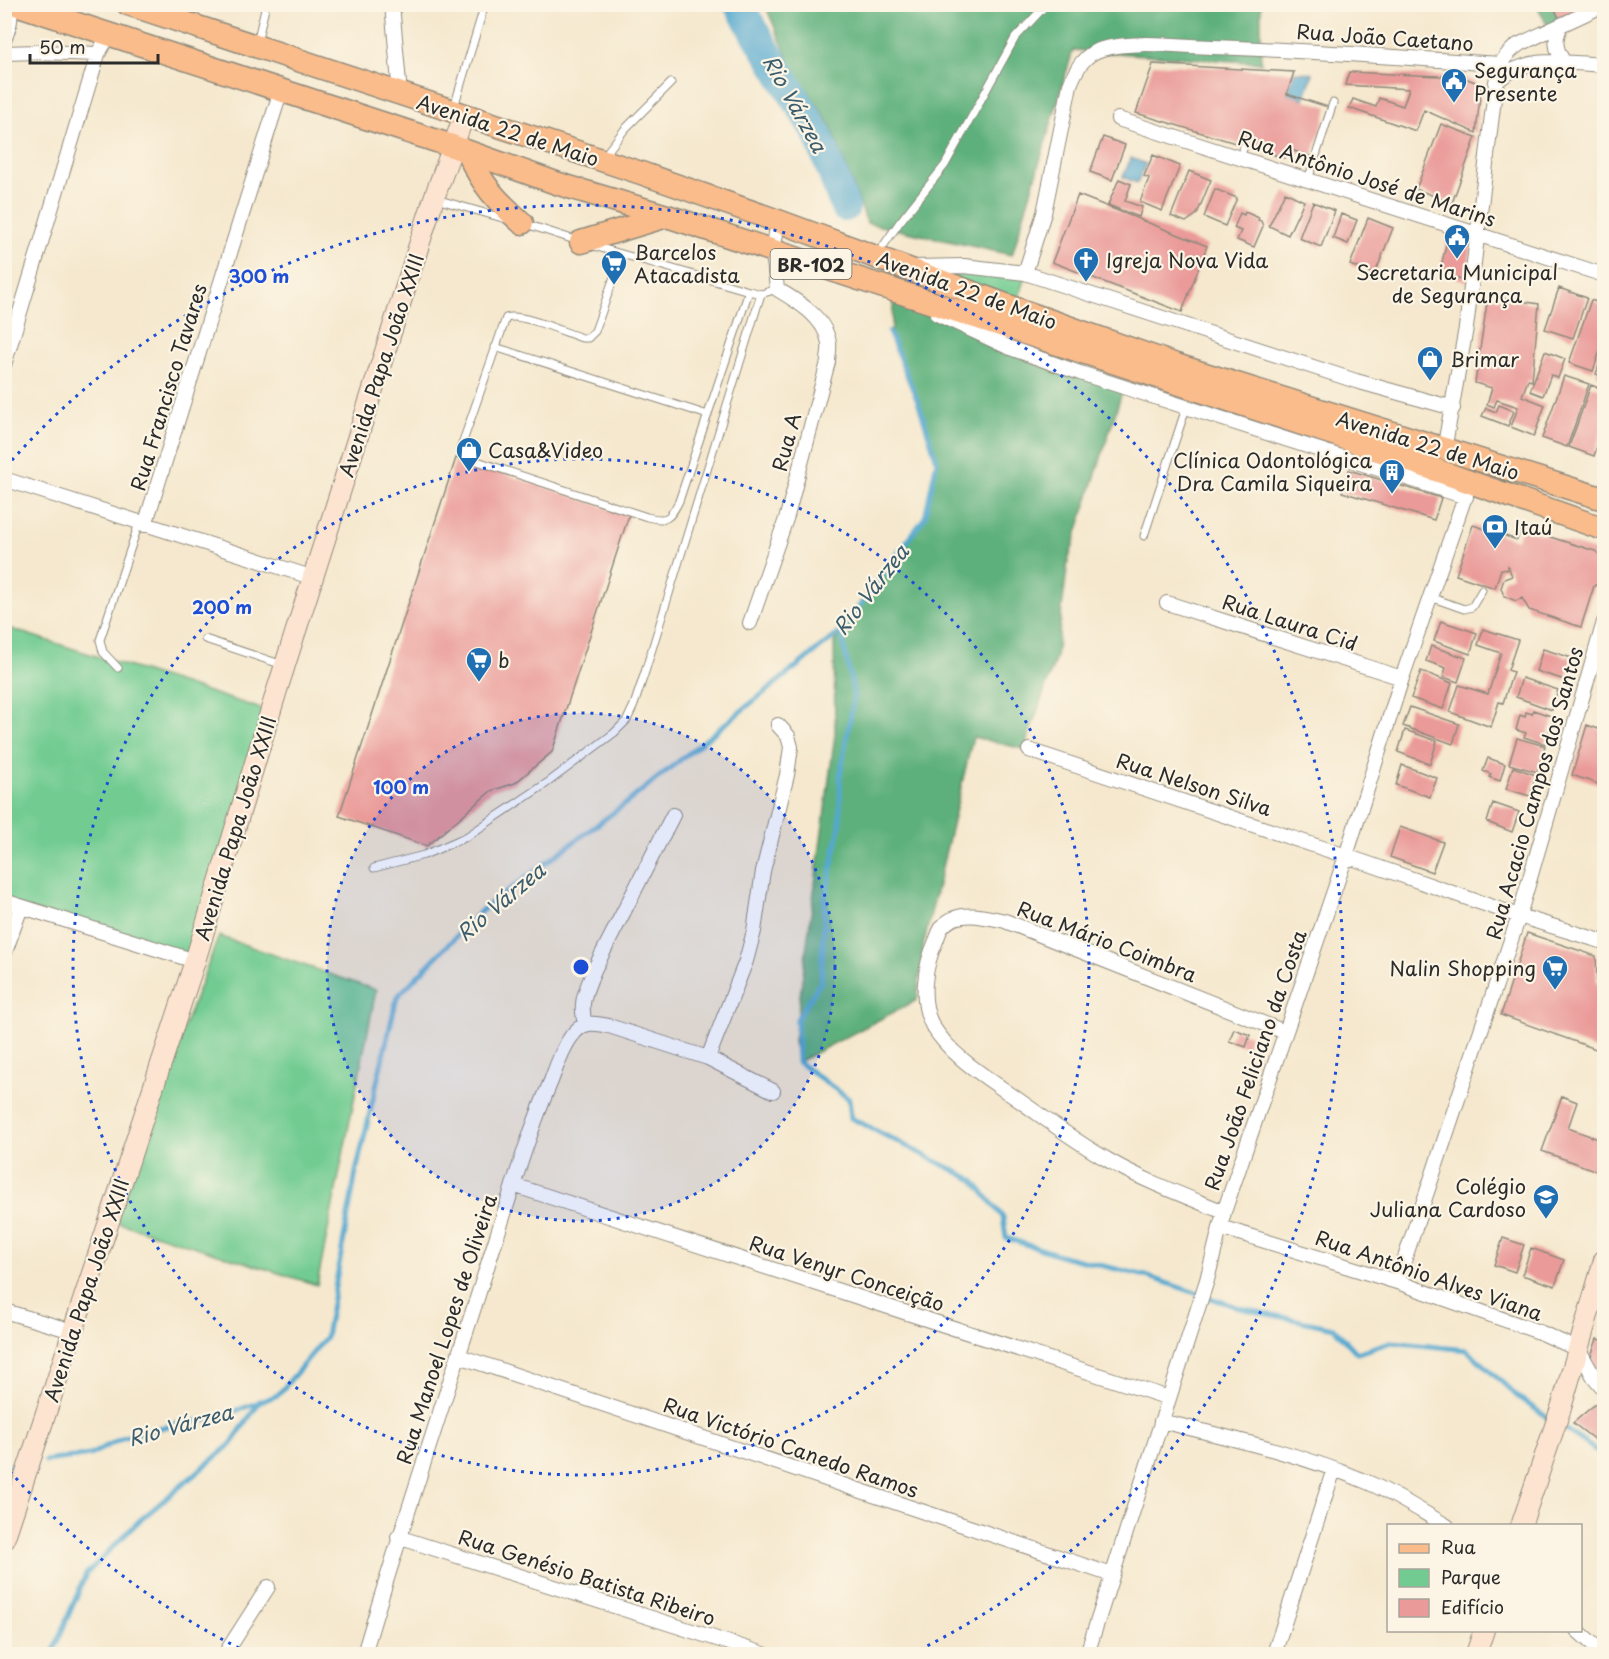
<svg xmlns="http://www.w3.org/2000/svg" width="1609" height="1659" font-family="'Playpen Sans',sans-serif">
<style>
.green{fill:#72cc92;stroke:#4e7c5e;stroke-width:1.5}
.forest{fill:#5db07c;stroke:#446e54;stroke-width:1.5}
.water{fill:#53a8cf;stroke:#3f6a7d;stroke-width:1.5}
.lines{fill:none;stroke-linecap:round;stroke-linejoin:round}
.stream{stroke:#53a8cf;stroke-width:5}
.river{stroke:#53a8cf;stroke-width:30}
.building{fill:#ea9a98}
.lane-casing{stroke:#908a7c;stroke-width:9}
.street-casing{stroke:#908a7c;stroke-width:16}
.secondary-casing{stroke:#908a7c;stroke-width:22}
.primary-casing{stroke:#908a7c;stroke-width:25}
.lane{stroke:#fff;stroke-width:7}
.street{stroke:#fff;stroke-width:14}
.secondary{stroke:#fde4d1;stroke-width:20}
.primary{stroke:#fabc8b;stroke-width:22}
.ring{fill:none;stroke:#1d4ed8;stroke-width:3;stroke-dasharray:3 6}
.labels{text-anchor:middle;dominant-baseline:central;stroke-width:4.5;stroke-linejoin:round;paint-order:stroke}
.shield{fill:#fcf5e5;stroke:#6a6863;stroke-width:1.5}
.shield-label{font-size:18px;font-weight:bold;fill:#2b2b2b}
.street-label{font-size:20px;fill:#2b2b2b;stroke:#fcf5e5}
.poi-label{font-size:20px;fill:#2b2b2b;stroke:#fcf5e5;text-anchor:start}
.water-label{font-size:21px;font-style:italic;fill:#3b5d6d;stroke:#fcf5e5}
.centre{fill:#1d4ed8;stroke:#fcf5e5;stroke-width:3}
.ring-label{font-size:18px;text-anchor:middle;font-weight:bold;fill:#1d4ed8;stroke:#fcf5e5;stroke-width:4.5;stroke-linejoin:round;paint-order:stroke}
</style>
<rect width="100%" height="100%" fill="#fcf5e5"/>
<filter id="ink" filterUnits="userSpaceOnUse"><feTurbulence type="fractalNoise" baseFrequency=".0167" numOctaves="2"/><feDisplacementMap in="SourceGraphic" scale="12" xChannelSelector="R" yChannelSelector="G"/><feConvolveMatrix kernelMatrix="1 2 1 2 8 2 1 2 1" color-interpolation-filters="sRGB"/></filter>
<filter id="wash" filterUnits="userSpaceOnUse"><feTurbulence type="fractalNoise" baseFrequency=".008" numOctaves="4" result="noise"/><feDisplacementMap in="SourceGraphic" scale="24" xChannelSelector="R" yChannelSelector="G"/><feGaussianBlur stdDeviation="1.35" result="paint"/><feColorMatrix in="noise" values="0 0 0 0 0 0 0 0 0 0 0 0 0 0 0 0 0 1.4 0 .05"/><feComposite in="paint" operator="in"/></filter>
<g filter="url(#wash)">
<rect width="100%" height="100%" fill="#f5e8ce"/>
<path class="green" d="M919,268L1025,274L1017,307Z
M5,627L268,711L195,961L5,901Z
M219,936L376,990L317,1285L110,1220Z"/>
<path class="forest" d="M765,5H1261V63L1073,50L1012,255L867,223L831,126L792,67Z
M1537,5H1604L1552,35Z
M895,280L1012,343L1125,383L1068,561L1056,657L1024,749L973,737L923,947L917,1000L798,1062L794,1041L835,734L834,642L925,517L937,461L919,404L891,335Z"/>
<path class="water" d="M1294,72L1313,73L1304,99L1287,94Z
M1131,158L1146,164L1137,183L1123,177Z"/>
<g class="lines">
<path class="stream" d="M841,631L854,696L840,776V825L825,901L821,981L797,1019L798,1062L849,1099L851,1118L973,1180L1003,1217L1006,1238L1066,1257L1146,1276L1240,1308L1334,1328L1357,1353L1391,1342L1467,1350L1518,1397L1551,1420
M1559,1425L1604,1456
M45,1461L90,1455L124,1437L176,1424L214,1419L278,1395L326,1337L356,1172L397,997L481,911L629,801L841,631L925,517L937,461L919,404L889,332
M4,1468L13,1465
M52,1654L86,1574L139,1521L231,1444L260,1401"/>
<path class="river" d="M738,4L819,137L845,207"/>
</g>
<g id="blocks">
<path class="building" d="M1552,4H1591L1559,18Z
M1153,64L1294,72L1287,94L1328,107L1312,157L1288,149L1285,158L1136,113Z
M1349,72L1439,76L1465,78L1475,82L1480,88V97L1476,133L1424,110L1416,131L1349,108L1353,99L1376,107L1379,98L1403,106L1409,89L1345,85Z
M1441,124L1476,137L1452,203L1416,189Z
M1103,137L1125,145L1112,180L1090,172Z
M1153,155L1180,166L1162,211L1140,202L1149,178L1144,176Z
M1189,171L1211,180L1197,214L1186,222L1171,216Z
M1119,179L1131,184L1125,201L1142,207L1139,217L1108,205Z
M1215,189L1237,198L1225,226L1204,217Z
M1285,192L1304,201L1288,235L1269,226Z
M1078,195L1207,246L1182,312L1052,262Z
M1313,202L1335,211L1321,247L1299,238Z
M1245,212L1259,218L1258,220L1261,221L1263,226L1254,247L1237,240L1241,231L1234,228L1240,213L1244,215Z
M1341,214L1357,220L1348,244L1333,238Z
M1368,218L1393,228L1375,274L1350,265Z
M1448,236L1471,245L1467,282L1440,271Z
M1559,288L1587,298L1573,338L1545,329Z
M1488,296L1539,304L1532,381L1528,380L1522,396L1545,405L1534,436L1511,427L1518,407L1497,400L1494,407L1487,404L1492,388L1475,383Z
M1591,300L1604,305V339L1593,371L1569,363Z
M1545,351L1565,359L1558,378L1551,375L1543,396L1530,391Z
M1604,352V377L1596,374Z
M1564,376L1589,384L1567,447L1542,438Z
M1591,385L1604,390V425L1594,456L1569,447Z
M1499,405L1514,411L1508,426L1482,416L1486,408L1496,412Z
M1604,442V459L1599,457Z
M456,458L629,515L552,752L515,783L491,791L427,846L339,816Z
M1349,470L1441,498L1434,520L1342,492Z
M1473,525L1517,540L1521,528L1595,551L1604,558V571L1602,581L1594,586L1581,627L1529,610L1522,598L1516,601L1504,596L1501,588L1504,579L1512,576L1508,566L1507,570L1501,569L1495,588L1456,575Z
M1441,621L1477,633L1470,654L1434,641Z
M1483,629L1518,640L1508,670L1513,672L1503,703L1499,702L1491,727L1450,712L1459,685L1488,694L1501,653L1478,645Z
M1431,646L1466,658L1458,682L1443,677L1446,668L1426,661Z
M1543,649L1572,658L1565,680L1536,671Z
M1421,671L1452,683L1443,709L1411,698Z
M1522,678L1558,690L1552,710L1516,697Z
M1410,707L1459,724L1453,744L1403,726Z
M1533,710L1554,717L1545,744L1524,737L1526,733L1516,730L1520,715L1525,717L1526,712L1532,714Z
M1587,725L1604,731V765L1598,784L1572,775Z
M1405,730L1437,741L1430,764L1398,752Z
M1517,738L1545,746L1537,772L1509,764Z
M1488,758L1505,764L1500,781L1489,777L1491,774L1483,771Z
M1402,765L1437,778L1430,797L1396,785Z
M1513,767L1536,775L1530,796L1506,789Z
M1493,803L1519,812L1512,832L1487,822Z
M1400,827L1443,842L1432,872L1390,857Z
M1527,933L1596,956L1597,981L1604,1001V1052L1501,1015Z
M1234,1029L1250,1035L1246,1047L1229,1041Z
M1562,1096L1577,1102L1568,1128L1604,1141V1150L1597,1171L1542,1151Z
M1503,1238L1524,1245L1515,1272L1494,1265Z
M1531,1248L1564,1260L1555,1286L1522,1275Z
M1597,1339L1604,1341V1380L1594,1365L1591,1356Z
M1600,1400L1604,1403V1447L1573,1423Z"/>
</g>
</g>
<g filter="url(#ink)">
<use href="#blocks" fill-opacity="0" stroke="#908a7c" stroke-width="1.5"/>
<g class="lines">
<g class="lane-casing">
<path id="lane" d="M257,43L266,4
M454,107L485,4
M604,156L625,129L671,83
M1240,158L1244,146
M1308,180L1333,103
M436,199L506,219
M526,224L578,241
M594,246L749,291L761,294L777,289
M622,254L595,331L588,338H582C566,333 520,312 506,318L461,447L462,454L465,457L647,517C667,522 670,519 679,501L749,291
M877,255L899,223L945,165L1015,38L1047,4
M495,347L708,415
M1144,536L1186,408
M1430,597L1464,609L1472,607L1482,590
M205,639L283,665
M118,668L103,652L100,640L139,523
M374,868L424,855L466,837L547,783L614,733L627,720L634,705L645,672L761,294"/>
</g>
<g class="street-casing">
<path id="street" d="M392,4L400,95
M1561,25C1554,40 1555,49 1564,62
M4,40C9,28 13,17 8,4
M4,53L39,52L98,54
M1496,82C1528,53 1565,63 1604,65
M1118,119L1604,275
M915,267L964,266L1025,273L1356,381L1453,408
M1025,273L1044,213L1070,85C1076,69 1084,54 1102,49C1134,40 1178,46 1212,47C1308,50 1404,58 1500,64
M937,314L1010,348L1080,373L1466,497
M4,365L98,54L108,36
M1444,450L1466,328L1496,82C1499,65 1504,55 1518,45L1604,5
M4,479L314,578
M145,525L281,90
M1167,603L1402,678
M750,623L787,516L828,362C828,356 830,349 829,343C825,317 797,301 777,289L773,252L778,221
M1029,750L1346,856L1519,916L1604,942
M4,901L195,961
M4,955L21,907
M585,1024C579,1002 586,991 594,970L673,815
M708,1058L746,961L754,931L763,871L787,775L791,747L788,736L778,725
M513,1185L1169,1398
M1224,1212C1185,1196 1144,1181 1108,1160C1074,1141 1042,1116 1010,1094C981,1074 950,1055 932,1025C919,1000 925,965 936,941C938,936 940,928 944,925C959,909 987,917 1005,921L1285,1032
M1220,1227L1397,1282L1542,1333L1579,1350L1594,1377L1604,1389
M1397,1282L1519,916L1604,622
M4,1311L72,1331
M459,1356L1112,1575
M1161,1421C1230,1438 1301,1454 1367,1482C1395,1494 1421,1511 1447,1526
M398,1537L764,1654
M1577,1630L1604,1654
M225,1654L268,1587
M364,1654C405,1515 452,1378 496,1239C513,1186 529,1132 551,1081C557,1065 564,1044 575,1032C585,1021 596,1023 609,1026L708,1058L773,1091
M1087,1654L1207,1280L1224,1212L1346,856L1402,678L1470,482
M1274,1654L1334,1469"/>
</g>
<g class="secondary-casing">
<path id="secondary" d="M1521,1526L1561,1408L1604,1260
M4,1540L195,961L277,690L434,198L464,116
M1476,1654L1484,1630"/>
</g>
<g class="primary-casing">
<path id="primary" d="M16,4L452,146L559,184L667,216L1336,435L1604,529
M128,4L641,173L778,221L1017,309L1176,365L1604,499
M467,152C484,187 494,198 522,223
M581,242L667,216"/>
</g>
<use href="#lane" class="lane"/>
<use href="#street" class="street"/>
<use href="#secondary" class="secondary"/>
<use href="#primary" class="primary"/>
</g>
</g>
<circle cx="581" cy="967" r="254" fill="#1d4ed8" fill-opacity=".12"/>
<g class="ring">
<circle cx="581" cy="967" r="254"/>
<circle cx="581" cy="967" r="508"/>
<path d="M247 1652A762 762 0 0 1 6 1467M6 467A762 762 0 1 1 915 1652"/>
</g>
<defs>
<g id="civic-pin" transform="scale(1.35)"><path d="M0 17L-7.5 6A9.5 9.5 0 1 1 7.5 6Z" fill="#1f6fb2" stroke="#fcf5e5"/><path d="M-.6-6.5H3V-4.5H.6V-3L4-1V1h2V6H-6V1h2V-1L-.6-3ZM-1.2 2.5V6h2.4V2.5Z" fill="#fff"/></g>
<g id="church-pin" transform="scale(1.35)"><path d="M0 17L-7.5 6A9.5 9.5 0 1 1 7.5 6Z" fill="#1f6fb2" stroke="#fcf5e5"/><path d="M-1.2-6h2.4v3.5h3.3v2.4h-3.3V6h-2.4V-.1h-3.3v-2.4h3.3Z" fill="#fff"/></g>
<g id="supermarket-pin" transform="scale(1.35)"><path d="M0 17L-7.5 6A9.5 9.5 0 1 1 7.5 6Z" fill="#1f6fb2" stroke="#fcf5e5"/><path d="M-6-5.5h2.5l.6 2H6L4.5 2H-2.5L-4.4-4H-6ZM-1.5 3.2a1.3 1.3 0 1 0 .1 0ZM3 3.2a1.3 1.3 0 1 0 .1 0Z" fill="#fff"/></g>
<g id="shop-pin" transform="scale(1.35)"><path d="M0 17L-7.5 6A9.5 9.5 0 1 1 7.5 6Z" fill="#1f6fb2" stroke="#fcf5e5"/><path d="M-5-2.5h2.3a2.7 3.5 0 0 1 5.4 0H5L5.5 6h-11ZM-1.5-2.5h3a1.5 2.3 0 0 0-3 0Z" fill="#fff"/></g>
<g id="building-pin" transform="scale(1.35)"><path d="M0 17L-7.5 6A9.5 9.5 0 1 1 7.5 6Z" fill="#1f6fb2" stroke="#fcf5e5"/><path d="M-4-6H4V6H1V3H-1V6H-4ZM-2.5-4.3h1.7v1.8h-1.7ZM.8-4.3h1.7v1.8H.8ZM-2.5-1h1.7V.8h-1.7ZM.8-1h1.7V.8H.8Z" fill="#fff"/></g>
<g id="bank-pin" transform="scale(1.35)"><path d="M0 17L-7.5 6A9.5 9.5 0 1 1 7.5 6Z" fill="#1f6fb2" stroke="#fcf5e5"/><path d="M-6-4H6V4H-6ZM0-2.3a2.3 2.3 0 1 0 0 4.6a2.3 2.3 0 1 0 0-4.6Z" fill="#fff"/></g>
<g id="school-pin" transform="scale(1.35)"><path d="M0 17L-7.5 6A9.5 9.5 0 1 1 7.5 6Z" fill="#1f6fb2" stroke="#fcf5e5"/><path d="M0-5L7-2L0 1L-7-2ZM-4 1L0 2.5L4 1V4Q0 6-4 4Z" fill="#fff"/></g>
</defs>
<g fill-rule="evenodd">
<use href="#civic-pin" x="1454" y="81"/>
<use href="#civic-pin" x="1457" y="237"/>
<use href="#church-pin" x="1086" y="260"/>
<use href="#supermarket-pin" x="614" y="263"/>
<use href="#shop-pin" x="1430" y="359"/>
<use href="#shop-pin" x="469" y="450"/>
<use href="#building-pin" x="1392" y="472"/>
<use href="#bank-pin" x="1495" y="527"/>
<use href="#supermarket-pin" x="479" y="660"/>
<use href="#supermarket-pin" x="1555" y="968"/>
<use href="#school-pin" x="1546" y="1197"/>
</g>
<g class="labels">
<rect class="shield" x="770.5" y="249" width="81" height="30" rx="4.5"/>
<g class="shield-label">
<text x="811" y="264">BR-102</text>
</g>
<g class="street-label">
<text transform="translate(1385 37) rotate(4)">Rua João Caetano</text>
<text transform="translate(508 130) rotate(18)">Avenida 22 de Maio</text>
<text transform="translate(1367 178) rotate(18)">Rua Antônio José de Marins</text>
<text transform="translate(967 290) rotate(20)">Avenida 22 de Maio</text>
<text transform="translate(381 365) rotate(-72)">Avenida Papa João XXIII</text>
<text transform="translate(168 387) rotate(-73)">Rua Francisco Tavares</text>
<text transform="translate(786 442) rotate(-75)">Rua A</text>
<text transform="translate(1428 445) rotate(17)">Avenida 22 de Maio</text>
<text transform="translate(1290 622) rotate(18)">Rua Laura Cid</text>
<text transform="translate(1194 784) rotate(18)">Rua Nelson Silva</text>
<text transform="translate(1534 793) rotate(-74)">Rua Acacio Campos dos Santos</text>
<text transform="translate(235 828) rotate(-73)">Avenida Papa João XXIII</text>
<text transform="translate(1107 941) rotate(21)">Rua Mário Coimbra</text>
<text transform="translate(1255 1060) rotate(-71)">Rua João Feliciano da Costa</text>
<text transform="translate(847 1273) rotate(18)">Rua Venyr Conceição</text>
<text transform="translate(1429 1275) rotate(19)">Rua Antônio Alves Viana</text>
<text transform="translate(86 1290) rotate(-72)">Avenida Papa João XXIII</text>
<text transform="translate(446 1329) rotate(-72)">Rua Manoel Lopes de Oliveira</text>
<text transform="translate(791 1447) rotate(19)">Rua Victório Canedo Ramos</text>
<text transform="translate(587 1577) rotate(18)">Rua Genésio Batista Ribeiro</text>
</g>
<g class="poi-label">
<text x="1474" y="70">Segurança<tspan x="1474" dy="23">Presente</tspan></text>
<text x="634" y="252">Barcelos<tspan x="634" dy="23">Atacadista</tspan></text>
<text x="1106" y="260">Igreja Nova Vida</text>
<text x="1457" y="272" text-anchor="middle">Secretaria Municipal<tspan x="1457" dy="23">de Segurança</tspan></text>
<text x="1450" y="359">Brimar</text>
<text x="488" y="450">Casa&amp;Video</text>
<text x="1372" y="460" text-anchor="end">Clínica Odontológica<tspan x="1372" dy="23">Dra Camila Siqueira</tspan></text>
<text x="1514" y="527">Itaú</text>
<text x="498" y="660">b</text>
<text x="1536" y="968" text-anchor="end">Nalin Shopping</text>
<text x="1526" y="1186" text-anchor="end">Colégio<tspan x="1526" dy="23">Juliana Cardoso</tspan></text>
</g>
<g class="water-label">
<text transform="translate(796 103) rotate(61)">Rio Várzea</text>
<text transform="translate(870 589) rotate(-52)">Rio Várzea</text>
<text transform="translate(500 901) rotate(-40)">Rio Várzea</text>
<text transform="translate(180 1424) rotate(-15)">Rio Várzea</text>
</g>
</g>
<circle cx="581" cy="967" r="9" class="centre"/>
<g class="ring-label">
<text x="259" y="283">300 m</text>
<text x="222" y="614">200 m</text>
<text x="401" y="794">100 m</text>
</g>
<rect width="1609" height="1659" fill="none" stroke="#fcf5e5" stroke-width="24"/>
<rect x="1387" y="1524" width="195" height="108" fill="#fcf5e5" stroke="#a8a49b" stroke-width="1.5"/>
<rect x="1399" y="1544" width="30" height="9" fill="#fabc8b" stroke="#a8a49b" stroke-width="1.5"/>
<text x="1441" y="1554" font-size="18" fill="#2b2b2b">Rua</text>
<rect x="1399" y="1569" width="30" height="18" fill="#72cc92" stroke="#a8a49b" stroke-width="1.5"/>
<text x="1441" y="1584" font-size="18" fill="#2b2b2b">Parque</text>
<rect x="1399" y="1599" width="30" height="18" fill="#ea9a98" stroke="#a8a49b" stroke-width="1.5"/>
<text x="1441" y="1614" font-size="18" fill="#2b2b2b">Edifício</text>
<path d="M30 54v9h128v-9" fill="none" stroke="#2b2b2b" stroke-width="3"/>
<text x="39" y="54" font-size="18" fill="#2b2b2b" stroke="#fcf5e5" stroke-width="4.5" paint-order="stroke">50 m</text>
</svg>
